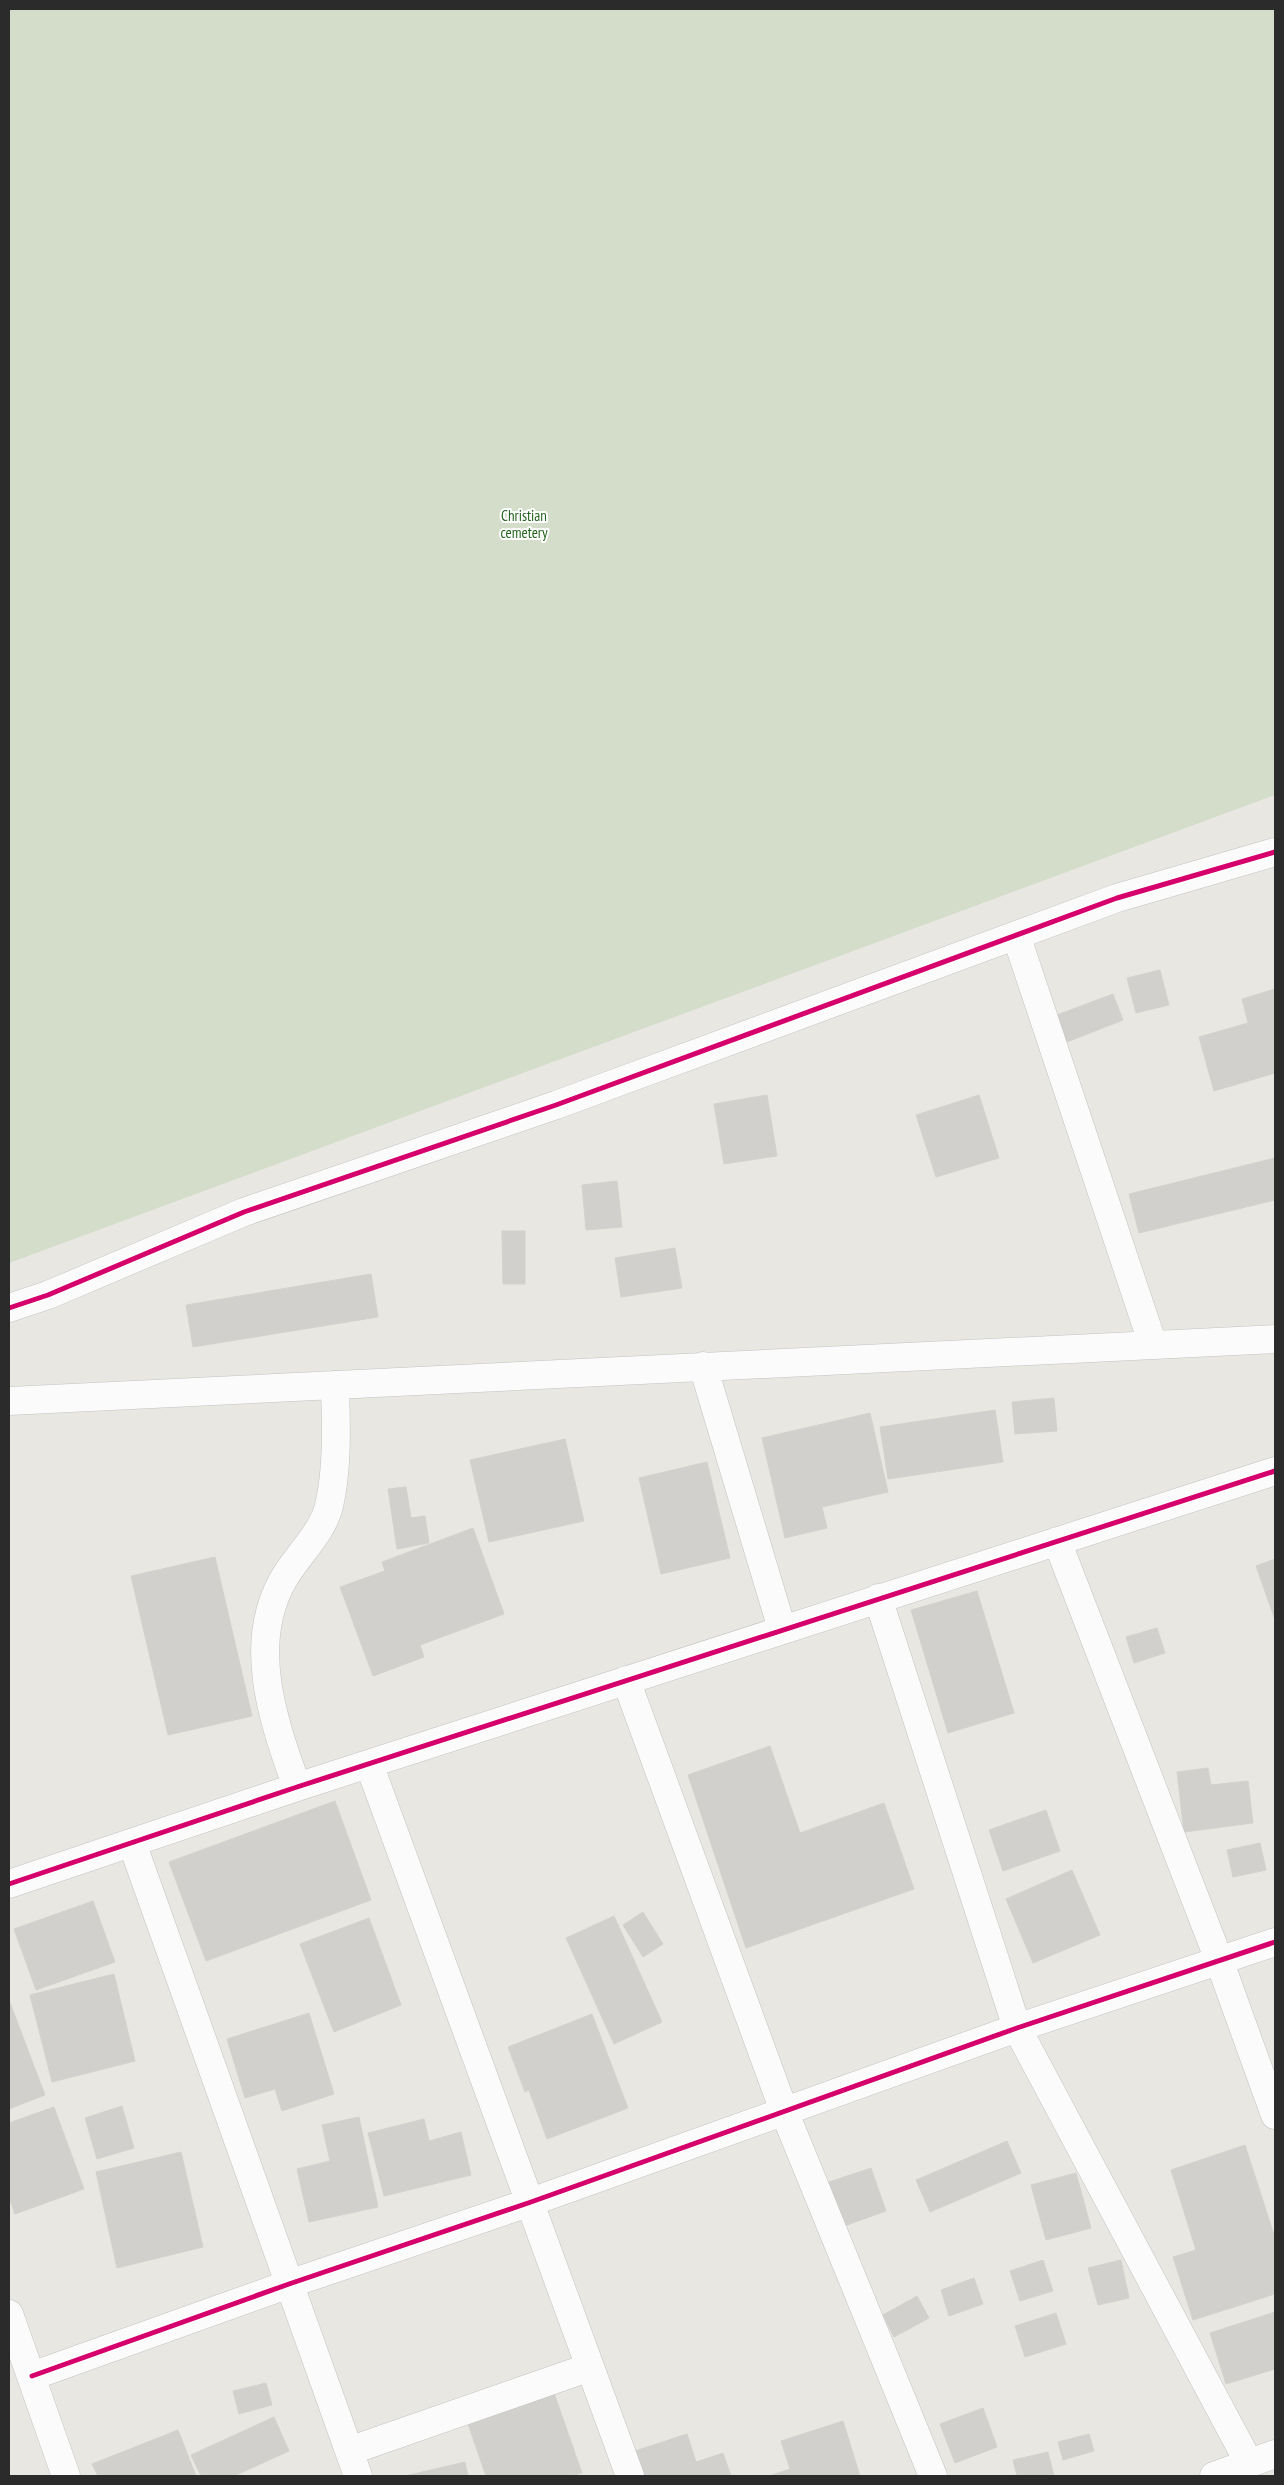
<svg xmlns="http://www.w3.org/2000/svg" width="1284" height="2485" font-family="'PT Sans Narrow',sans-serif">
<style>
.cemetery{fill:#d3ddca}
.building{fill:#d1d0cd;stroke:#d3d2cd}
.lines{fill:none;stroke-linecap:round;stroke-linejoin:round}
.street-casing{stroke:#c2c2c2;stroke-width:29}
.secondary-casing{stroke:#c2c2c2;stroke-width:29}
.street{stroke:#fcfbfb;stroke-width:28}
.secondary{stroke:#fcfbfb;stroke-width:28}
.cycleway-casing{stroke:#fff;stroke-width:8}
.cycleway{stroke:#d6006c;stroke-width:5}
.labels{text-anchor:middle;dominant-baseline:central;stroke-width:4;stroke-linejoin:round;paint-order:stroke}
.park-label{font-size:15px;fill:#24641e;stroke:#fff}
</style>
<rect width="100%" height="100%" fill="#e8e7e2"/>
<path class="cemetery" d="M9,9H1275V795L9,1263Z"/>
<path class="building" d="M1160,970L1169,1005L1136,1013L1127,978Z
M1275,989V1073L1214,1091L1199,1037L1248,1023L1242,999Z
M1113,994L1123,1020L1067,1042L1057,1015Z
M767,1095L777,1156L724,1164L714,1104Z
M979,1095L999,1158L936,1177L916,1115Z
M1275,1158V1200L1139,1233L1129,1194Z
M617,1181L622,1227L586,1230L582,1185Z
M502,1231H525V1284H503Z
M675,1248L682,1288L621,1297L615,1258Z
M371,1274L378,1317L193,1347L186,1305Z
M1054,1398L1057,1431L1015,1434L1012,1402Z
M995,1410L1003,1462L888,1479L880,1427Z
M870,1413L888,1492L822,1507L827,1528L785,1538L762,1438Z
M565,1439L584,1521L489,1542L470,1460Z
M707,1462L730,1558L661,1574L639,1478Z
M406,1487L411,1518L425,1516L429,1543L397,1549L388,1489Z
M473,1528L504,1614L420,1645L424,1657L373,1676L340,1587L385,1571L382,1562Z
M215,1557L252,1716L168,1735L131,1576Z
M1275,1559V1620L1256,1566Z
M977,1591L1014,1713L948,1733L911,1610Z
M1157,1628L1165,1653L1134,1663L1126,1637Z
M770,1746L800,1833L884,1803L914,1889L746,1948L688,1775Z
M1208,1768L1211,1785L1248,1781L1253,1823L1184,1832L1177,1772Z
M335,1801L371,1900L206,1961L169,1862Z
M1046,1810L1060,1851L1003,1871L989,1830Z
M1260,1843L1266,1870L1233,1877L1227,1850Z
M1072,1870L1100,1935L1033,1963L1006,1899Z
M93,1901L115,1962L36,1990L14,1929Z
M643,1912L663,1944L643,1957L623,1925Z
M614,1916L662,2022L614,2044L566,1938Z
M369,1918L401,2005L334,2032L300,1944Z
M114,1974L135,2061L52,2082L30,1995Z
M9,2000L45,2095L9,2109Z
M309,2013L334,2094L282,2111L275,2089L245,2098L227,2039Z
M592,2014L628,2108L547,2139L529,2090L525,2092L508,2047Z
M122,2106L134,2148L97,2159L85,2118Z
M54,2107L84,2189L15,2214L9,2197V2123Z
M359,2117L378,2207L309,2222L297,2169L330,2161L322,2125Z
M424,2119L429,2141L461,2132L471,2175L384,2196L368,2133Z
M1007,2141L1021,2173L930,2212L916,2180Z
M1245,2145L1275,2238V2294L1193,2320L1173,2257L1196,2250L1171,2170Z
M181,2152L203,2247L117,2268L96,2172Z
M871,2168L886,2211L844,2226L829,2182Z
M1076,2173L1091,2228L1046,2240L1031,2185Z
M1043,2260L1053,2291L1020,2301L1010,2271Z
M1121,2260L1129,2298L1098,2305L1088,2268Z
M974,2278L983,2304L949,2316L941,2290Z
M917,2296L929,2318L894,2337L883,2315Z
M1275,2312V2369L1226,2384L1210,2333Z
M1056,2313L1066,2344L1025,2357L1015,2326Z
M266,2383L272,2405L239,2414L233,2391Z
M554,2393L582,2473L571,2476H486L468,2424Z
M983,2408L997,2447L955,2463L940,2424Z
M274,2417L289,2451L234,2476H201L191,2455Z
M843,2421L860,2476H769L790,2469L781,2441Z
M178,2430L196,2476H98L92,2464Z
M687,2434L696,2462L723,2453L731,2476H643L635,2451Z
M1089,2434L1094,2451L1063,2460L1058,2442Z
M1048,2452L1054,2476H1017L1013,2460Z
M465,2462L468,2476H405Z"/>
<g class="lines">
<g class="street-casing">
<path id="street" d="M1016,935L1153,1345
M9,1308L48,1295L244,1212L556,1105L1117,898L1275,852
M703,1366L782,1629
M9,1401L1275,1339
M1057,1541L1219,1960L1275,2115
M878,1598L1017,2028L1249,2463
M626,1680L784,2111L933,2476
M369,1764L630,2476
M297,1787C274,1723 246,1645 283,1580C296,1557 323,1532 329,1506C338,1467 336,1425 335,1385
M132,1843L358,2476
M9,1884L297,1787L1275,1471
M32,2376L289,2284L531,2202L1017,2028L1275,1942
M349,2451L590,2367"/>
</g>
<g class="secondary-casing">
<path id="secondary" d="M9,2314L66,2476
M1214,2476L1275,2454"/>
</g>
<use href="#street" class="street"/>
<use href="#secondary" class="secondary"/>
<g class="cycleway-casing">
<path id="cycleway" d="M9,1308L48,1295L244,1212L556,1105L1117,898L1275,852
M9,1884L297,1787L1275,1471
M32,2376L289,2284L531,2202L1017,2028L1275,1942"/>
</g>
<use href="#cycleway" class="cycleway"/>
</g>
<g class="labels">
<g class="park-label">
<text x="524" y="515">Christian<tspan x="524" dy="17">cemetery</tspan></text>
</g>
</g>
<rect width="1284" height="2485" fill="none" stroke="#2b2b2b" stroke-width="20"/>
</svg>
